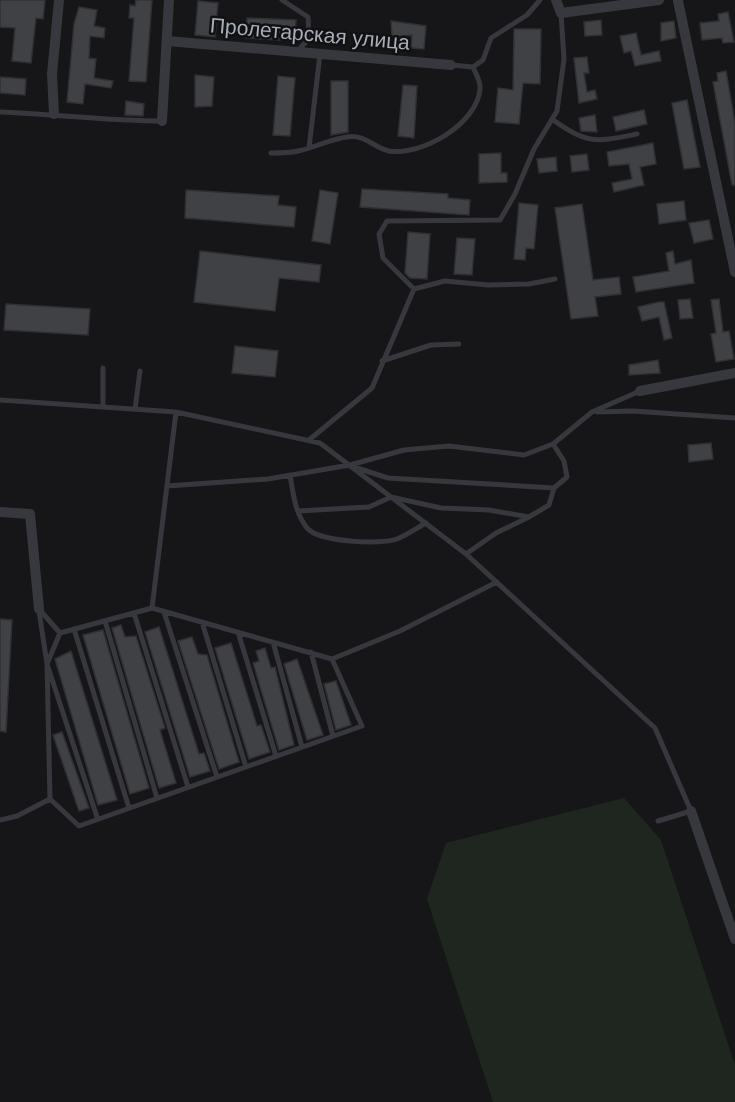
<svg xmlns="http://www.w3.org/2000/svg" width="735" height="1102" font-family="'DM Sans',sans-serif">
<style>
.green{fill:#1e261f}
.building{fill:#404145;stroke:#303034;stroke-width:1.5}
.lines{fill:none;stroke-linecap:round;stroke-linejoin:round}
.lane{stroke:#37383d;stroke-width:5}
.street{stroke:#37383d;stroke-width:10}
.labels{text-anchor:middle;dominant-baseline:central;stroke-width:5;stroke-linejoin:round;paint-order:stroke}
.street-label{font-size:21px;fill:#a8adb8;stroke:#111113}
</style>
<rect width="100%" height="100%" fill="#161618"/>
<path class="green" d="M624,798L661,840L735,1065V1102H493L427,899L446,843Z"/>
<path class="building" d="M0,0H45L43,19L36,18L31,63L12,61L15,28L0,27Z
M136,0H152L146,82L129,81L134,18H129L130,5L135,6Z
M198,1L218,3L215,37L195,35Z
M79,7L97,10L94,26L105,28L104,38L90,36L89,58L96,59L94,78L113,81L111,88L85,84L83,104L67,102L74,24Z
M728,12L734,42L723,43L722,38L702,40L700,23L719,21L718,14Z
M247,18L296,20L295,41L246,38Z
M601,20L602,35L585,36L584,22Z
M391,21L426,26L424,49L411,48L412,35L392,37Z
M674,21L676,38L661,41V23Z
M514,29H541L540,84L523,83L519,124L495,122L498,88L513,90Z
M636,33L641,55L659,51L661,61L635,66L631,51L624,53L620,36Z
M587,57L589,73H584L587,92L595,90L597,99L579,103L574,58Z
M726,71L735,123V185H732L713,82L718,81L717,73Z
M195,75L214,77L212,106L195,107Z
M278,76L295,78L290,136L273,135Z
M0,77L26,79L25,95L0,93Z
M331,81H348V132L331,135Z
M403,85L417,86L414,138L398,136Z
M687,100L700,167L684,169L672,103Z
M126,101L144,104L143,116L125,115Z
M644,110L647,124L616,131L613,117Z
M595,115L597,132L581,131L579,118Z
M653,143L656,164L640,167L644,185L614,192L612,183L632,179L629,164L609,166L607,152Z
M501,153V173H507V182L479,183V154Z
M587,154L589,170L572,172L570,156Z
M556,157L557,171L539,173L537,159Z
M362,189L448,194V198L470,200L469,215L360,207Z
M186,190L279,196L278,205L296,207L294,227L185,218Z
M320,190L338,193L330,244L312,241Z
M684,201L686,220L659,224L657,204Z
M519,203L538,205L534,249L526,248L525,260L514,259Z
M582,204L593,280L619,277L621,294L595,297L598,316L571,319L555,208Z
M709,220L713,239L694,243L689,223Z
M408,232L430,234L427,279L410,278L405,273Z
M457,238L475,239L472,275L454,274Z
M200,251L321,265L319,282L279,278L275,311L194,302Z
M673,251L675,264L691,260L694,283L636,292L633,277L669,271L666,253Z
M690,299L693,318L680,319L678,300Z
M719,299L723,332L729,331L734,359L716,362L711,334L716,333L711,300Z
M659,302H664L672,338L664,340L659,317L642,321L638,307Z
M6,304L90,309L88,335L4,330Z
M235,346L278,351L275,377L232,373Z
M658,360L660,373L629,375V365Z
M711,443L713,459L689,462L688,445Z
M0,619L12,620L6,732L0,731Z
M121,625L125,637L136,636L165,728L160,730L176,783L159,788L112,628Z
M159,627L199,754L204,753L210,771L190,777L145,632Z
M103,630L149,788L130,794L83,635Z
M192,637L198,654L207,655L239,762L219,769L178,641Z
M231,643L257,726L261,725L270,752L249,759L215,648Z
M265,648L271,668L275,667L294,745L279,750L253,663L259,661L256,651Z
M71,651L117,800L98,805L55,659Z
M297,659L323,735L307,740L284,664Z
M336,681L351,725L336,730L324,684Z
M62,732L89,808L79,811L53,735Z"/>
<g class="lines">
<path class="lane" d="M282,0L308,17L309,38L297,52
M451,65L473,67L483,60L491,38L527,15L540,0
M0,112C54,114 108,121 162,121
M552,119C587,145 596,142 637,134
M309,148L320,54
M271,153C280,153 290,153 298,151C314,148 330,139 347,137C365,134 374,148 389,151C422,156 477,124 480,89C481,82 476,74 473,67
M414,289L445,281L488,285L529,284L555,279
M382,361L431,345L459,344
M0,400L176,412L320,443L466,554L655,728L691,811L658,821
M103,407V368
M135,409L140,371
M597,412L633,411L735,418
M309,440L372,388L414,289L383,258L379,234L387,221L500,220L515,194L534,149L557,111L564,59L561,13
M354,467L388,478L554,488L567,477L564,461L553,444
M290,475C293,493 295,513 307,528C319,542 380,545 397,539C407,535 417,528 426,523
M167,486L268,479L350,465L404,450L449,446L524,455L553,444L592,412L640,391
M298,511L369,507L391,497L441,508L489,510L529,517L549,505L554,488
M466,554L496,533L529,517
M39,609L60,633L152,608L176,412
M39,611L47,664L50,799
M164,612L217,777
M134,613L188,787
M105,621L157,798
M202,622L246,767
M74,629L129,808
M238,632L276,756
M60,633L47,664L97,817
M273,642L302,747
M311,652L333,736
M332,659L400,631L497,582
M0,820L17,816L50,799L79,826L362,726L332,659L152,608"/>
<path class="street" d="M556,0L561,13L659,0
M678,1L735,272
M167,41L451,65
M54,114L52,74L59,0
M162,121L169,0
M640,391L735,373
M0,512L30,514L39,609
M691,811L735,939"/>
</g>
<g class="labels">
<g class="street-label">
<text transform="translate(310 34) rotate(5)">Пролетарская улица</text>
</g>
</g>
</svg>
